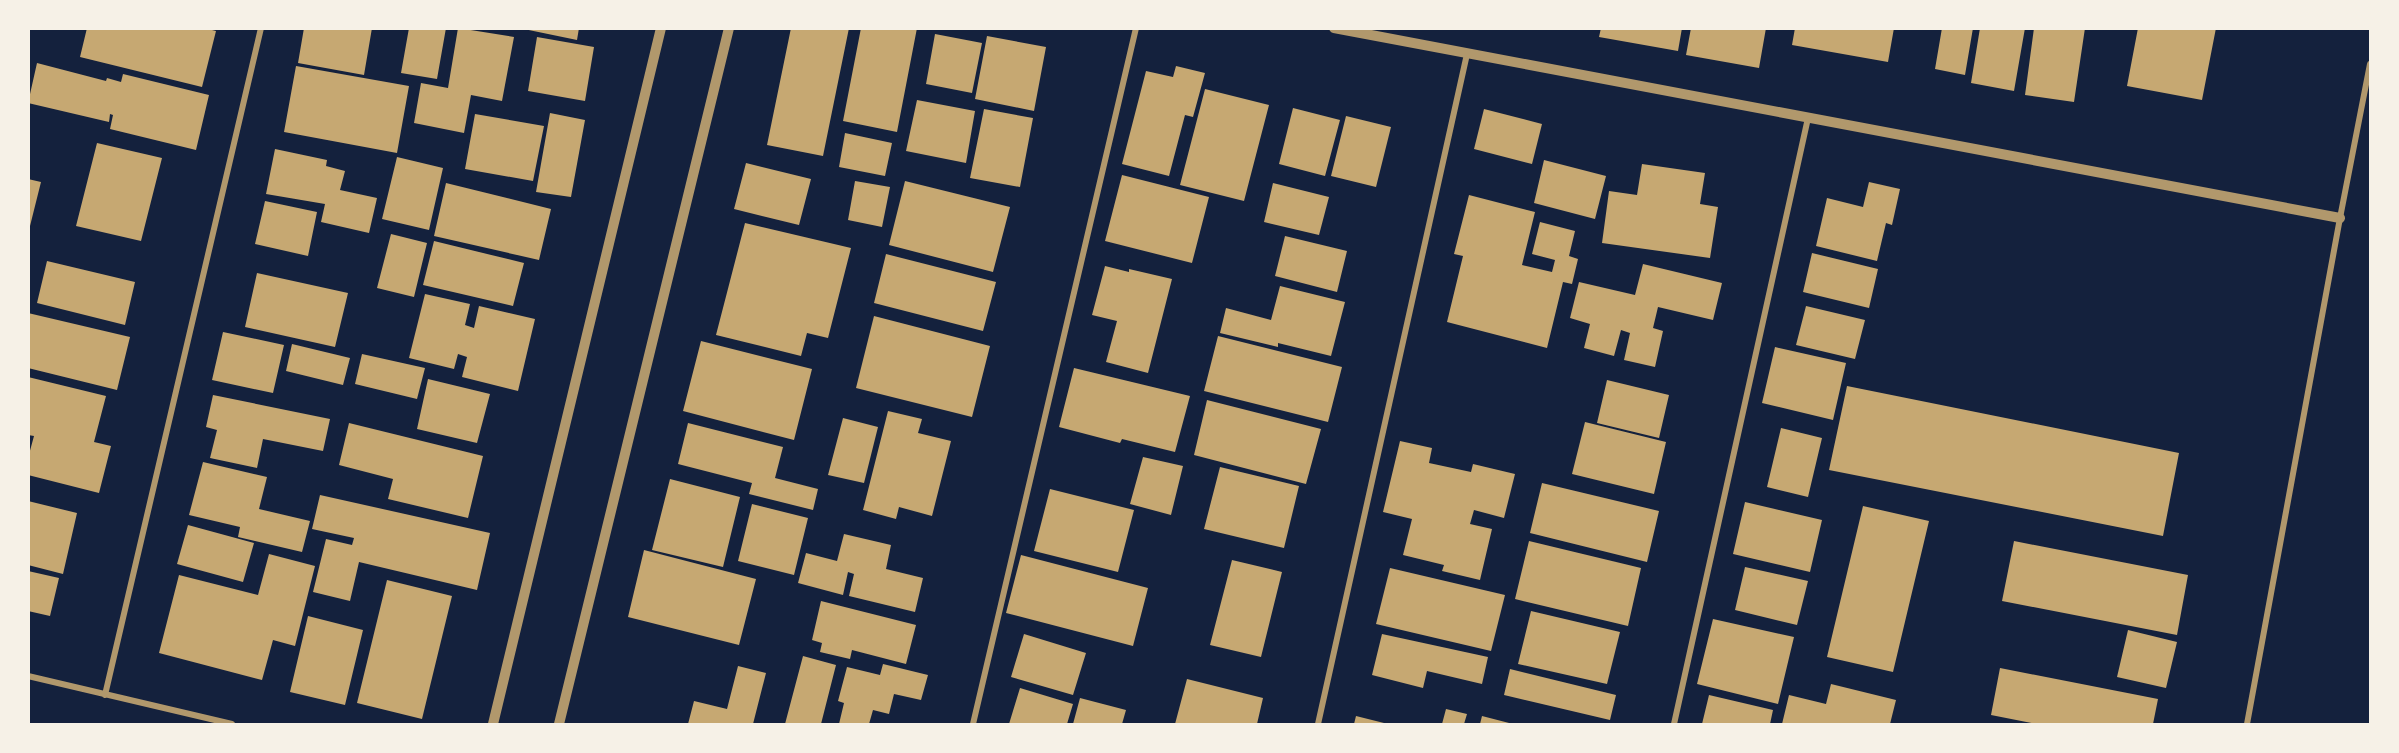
<svg xmlns="http://www.w3.org/2000/svg" width="2399" height="753" font-family="Ubuntu,sans-serif">
<style>
.building{fill:#c6a872}
.lines{fill:none;stroke-linecap:round;stroke-linejoin:round}
.minor{stroke:#b1986c;stroke-width:6}
.tertiary{stroke:#b1986c;stroke-width:10}
</style>
<rect width="100%" height="100%" fill="#14213d"/>
<path class="building" d="M87,28H204L216,31L202,87L80,57Z
M304,28H372L364,75L298,63Z
M409,28H446L437,79L401,73Z
M458,28L514,37L502,101L471,95L464,133L414,123L421,83L448,88Z
M519,28H579L577,40Z
M791,28H849L823,156L767,145Z
M861,28H917L897,132L843,121Z
M1601,28H1682L1678,51L1599,37Z
M1691,28H1766L1759,68L1686,55Z
M1795,28H1894L1888,62L1792,45Z
M1942,28H1973L1965,75L1935,69Z
M1980,28H2025L2014,91L1971,83Z
M2034,28H2085L2074,102L2025,95Z
M2138,28H2216L2202,100L2127,86Z
M935,34L982,43L972,93L926,84Z
M987,36L1046,47L1034,111L975,99Z
M537,37L594,47L585,101L528,91Z
M37,63L106,81L107,78L121,82L123,74L209,95L196,150L110,129L113,115L110,114L109,122L28,103Z
M296,66L409,86L397,153L284,132Z
M1176,66L1205,73L1193,117L1185,115L1169,176L1122,164L1146,71L1173,77Z
M1205,89L1269,105L1244,201L1180,185Z
M917,100L975,111L966,163L906,151Z
M1293,108L1340,120L1325,176L1279,164Z
M984,109L1033,118L1020,187L970,178Z
M1484,109L1542,124L1532,164L1474,149Z
M550,113L585,120L571,197L536,192Z
M475,114L544,126L533,181L465,169Z
M1346,116L1391,127L1376,187L1331,176Z
M845,133L892,143L885,176L839,167Z
M97,143L162,158L141,241L76,226Z
M275,149L327,160L326,166L345,171L340,190L377,198L369,233L321,222L325,204L266,194Z
M397,157L443,168L429,230L382,219Z
M1544,160L1606,176L1595,219L1534,203Z
M746,163L811,179L799,225L734,209Z
M1642,164L1705,173L1700,204L1718,207L1710,258L1602,243L1609,191L1637,195Z
M1122,175L1209,197L1192,263L1105,241Z
M28,179L41,182L29,230H28Z
M855,181L890,187L882,227L848,220Z
M905,181L1010,207L993,272L889,245Z
M1869,182L1900,189L1892,225L1886,223L1877,261L1816,246L1827,198L1863,207Z
M446,183L551,209L539,260L434,236Z
M1273,183L1329,197L1319,235L1264,222Z
M1469,195L1535,212L1522,265L1552,272L1555,260L1532,254L1540,222L1575,231L1569,256L1578,259L1572,284L1563,282L1547,348L1447,322L1463,256L1454,254Z
M265,201L317,212L308,256L255,244Z
M745,223L851,248L828,338L807,333L801,356L716,335Z
M391,234L427,243L414,297L377,288Z
M1285,236L1347,251L1337,292L1275,276Z
M434,241L524,263L513,306L423,285Z
M1812,253L1878,269L1869,308L1803,292Z
M886,254L996,282L983,331L874,303Z
M47,261L135,282L125,325L37,303Z
M1643,264L1722,283L1713,320L1658,307L1653,328L1663,331L1655,367L1624,360L1630,333L1621,330L1614,356L1584,348L1590,324L1570,318L1579,282L1635,295Z
M1105,266L1129,272V269L1172,279L1148,373L1106,362L1117,321L1092,315Z
M257,273L348,293L335,347L245,327Z
M1280,286L1345,302L1331,356L1278,343V347L1220,333L1226,308L1271,320Z
M425,294L470,304L465,325L474,328L479,306L535,319L518,391L462,377L467,357L458,354L454,369L409,358Z
M1806,306L1865,320L1855,359L1796,345Z
M28,313L130,337L117,390L28,368Z
M874,316L990,346L972,417L856,388Z
M223,332L284,345L273,393L212,380Z
M1218,336L1342,367L1328,422L1204,391Z
M701,341L812,369L794,440L683,411Z
M292,344L350,358L343,385L286,371Z
M1775,347L1846,363L1833,420L1762,403Z
M362,354L425,368L417,399L355,384Z
M1074,368L1190,396L1175,452L1122,439L1120,443L1059,427Z
M28,377L106,396L94,442L111,446L99,493L28,475V458L34,436L28,435Z
M428,379L490,394L477,443L417,429Z
M1607,380L1669,395L1659,438L1597,423Z
M1847,386L2179,453L2163,536L1829,470Z
M213,395L330,419L323,451L263,439L257,468L210,458L217,430L206,427Z
M1207,400L1321,429L1306,484L1194,455Z
M888,411L922,419L918,433L951,441L932,516L899,507L896,519L863,510Z
M843,418L878,427L864,483L828,475Z
M1585,422L1666,442L1654,494L1572,474Z
M349,423L483,456L468,518L388,499L393,479L339,465Z
M688,423L783,447L775,478L818,489L813,510L749,494L752,483L678,464Z
M1781,428L1822,438L1808,497L1767,487Z
M1400,441L1432,448L1429,463L1471,472L1473,464L1515,474L1504,518L1474,510L1470,524L1492,529L1480,580L1442,571L1444,565L1403,555L1412,519L1383,512Z
M1143,457L1183,466L1171,515L1130,504Z
M203,462L267,477L259,509L310,521L302,552L238,537L240,527L189,515Z
M1220,467L1299,486L1284,548L1204,529Z
M670,479L740,497L723,567L652,550Z
M1542,483L1659,511L1647,562L1530,533Z
M1050,489L1134,510L1118,572L1034,551Z
M320,495L490,533L477,590L359,562L350,601L313,592L326,539L352,545L354,538L312,529Z
M28,501L77,513L63,574L28,565Z
M1745,502L1822,520L1810,572L1733,554Z
M752,504L808,518L794,575L738,561Z
M1863,506L1929,521L1893,672L1827,657Z
M188,525L254,543L243,582L177,564Z
M844,534L891,545L886,569L923,578L915,612L849,596L854,574L848,572L843,595L798,583L806,553L837,561Z
M1529,541L1641,568L1628,626L1515,599Z
M2014,541L2188,575L2177,635L2002,601Z
M644,550L756,579L739,645L628,617Z
M269,554L315,566L295,646L273,640L262,680L159,653L179,575L258,595Z
M1021,555L1148,588L1133,646L1006,613Z
M1232,560L1282,572L1261,657L1210,645Z
M1745,567L1808,581L1797,625L1735,610Z
M1390,568L1505,595L1491,651L1376,624Z
M28,571L59,578L50,616L28,611Z
M387,580L452,596L422,719L357,703Z
M821,601L916,625L906,664L852,650L850,659L820,652L822,643L812,640Z
M1531,611L1620,632L1607,684L1518,664Z
M308,616L363,630L345,705L290,692Z
M1713,619L1794,637L1778,704L1697,684Z
M2128,630L2177,642L2166,688L2117,677Z
M1024,634L1086,653L1073,695L1011,677Z
M1382,634L1488,657L1482,684L1427,671L1423,688L1372,675Z
M803,656L836,665L821,724H785Z
M883,664L928,675L921,700L894,694L889,714L873,710L869,724H839L844,703L838,701L847,667L880,675Z
M738,666L766,673L753,724H688L694,701L727,709Z
M2000,668L2158,699L2153,724H2036L1991,715Z
M1510,669L1616,695L1610,720L1504,695Z
M1187,679L1263,698L1257,724H1175Z
M1831,684L1896,700L1890,724H1782L1789,695L1826,704Z
M1020,688L1073,704L1067,724H1009Z
M1709,695L1773,710L1770,724H1702Z
M1080,698L1126,710L1122,724H1073Z
M1446,709L1467,714L1464,724H1442Z
M1356,716L1388,724H1354Z
M1482,716L1513,724H1480Z"/>
<g class="lines">
<path class="minor" d="M28,676L232,724
M105,695L261,28
M973,724L1136,28
M1318,724L1467,54
M1674,724L1808,118
M2247,724L2340,218L2370,64"/>
<path class="tertiary" d="M1334,28L2340,218
M493,724L661,28
M559,724L729,28"/>
</g>
<rect width="2399" height="753" fill="none" stroke="#f6f1e7" stroke-width="60"/>
</svg>
